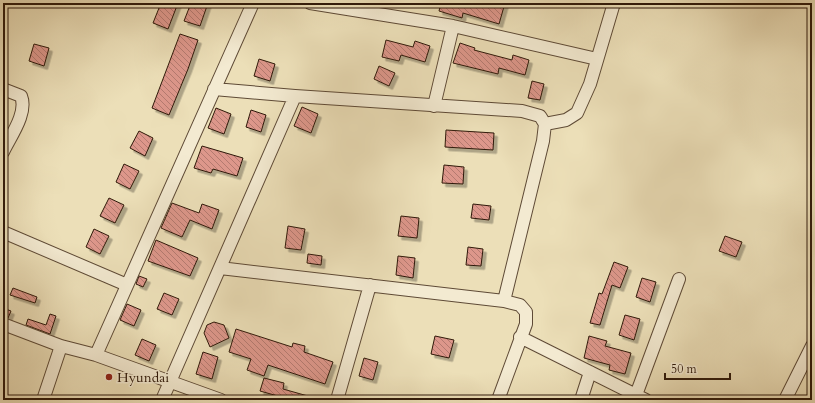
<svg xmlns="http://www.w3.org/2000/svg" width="815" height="403" font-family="Cardo,serif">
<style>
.building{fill:url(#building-back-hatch);stroke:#2f190a;filter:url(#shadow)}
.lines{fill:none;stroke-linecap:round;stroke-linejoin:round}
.minor-casing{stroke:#5e4a36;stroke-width:14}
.minor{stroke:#f3ead1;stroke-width:12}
.poi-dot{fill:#8f2418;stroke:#f3ead1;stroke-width:1.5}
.labels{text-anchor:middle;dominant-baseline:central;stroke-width:3;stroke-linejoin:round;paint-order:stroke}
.poi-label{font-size:14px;fill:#2f190a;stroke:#f3ead1;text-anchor:start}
</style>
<defs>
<pattern id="building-back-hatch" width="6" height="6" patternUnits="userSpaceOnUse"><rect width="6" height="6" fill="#dd978b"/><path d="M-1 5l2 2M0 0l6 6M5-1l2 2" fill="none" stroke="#b47a70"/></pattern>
<filter id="shadow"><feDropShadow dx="3.5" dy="3.5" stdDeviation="0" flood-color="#0004"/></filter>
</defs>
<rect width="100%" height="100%" fill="#ecdfb8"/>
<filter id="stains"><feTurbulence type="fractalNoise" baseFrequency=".005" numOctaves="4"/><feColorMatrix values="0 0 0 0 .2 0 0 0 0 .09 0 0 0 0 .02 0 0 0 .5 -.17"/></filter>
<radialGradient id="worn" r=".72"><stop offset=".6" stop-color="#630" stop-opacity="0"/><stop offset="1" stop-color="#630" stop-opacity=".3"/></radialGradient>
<path class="building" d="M161,3H178L168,29L153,23Z
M191,3H208L200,26L184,21Z
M441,3H505L499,24L463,13L462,18L439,11Z
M180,34L198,40L188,69L169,115L152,108Z
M386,40L413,47L415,41L430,46L425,62L401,55L399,61L382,57Z
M460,43L475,48L474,50L512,60L513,55L529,60L525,75L499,68L498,74L453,63Z
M34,44L49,48L44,66L29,61Z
M259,59L275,64L270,81L254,76Z
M379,66L395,73L389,86L374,79Z
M532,81L544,84L540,100L528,98Z
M302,107L318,114L311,133L294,126Z
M216,108L231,114L224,134L208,128Z
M251,110L266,115L261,132L246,127Z
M446,130L494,133L493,150L445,147Z
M139,131L153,138L145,156L130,148Z
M202,146L243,158L237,176L213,169L211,173L194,168Z
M124,164L139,171L130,189L116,182Z
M444,165L464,167L463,184L442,183Z
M109,198L124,205L115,223L100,216Z
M172,203L199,213L202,204L219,210L212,229L190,220L182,237L161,228Z
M473,204L491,206L489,220L471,218Z
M401,216L419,218L417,238L398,236Z
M288,226L305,229L301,250L285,248Z
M94,229L109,236L100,254L86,247Z
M725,236L742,242L736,257L719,251Z
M156,240L198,258L190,276L148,261Z
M468,247L483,249L481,266L466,265Z
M308,254L322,256L321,265L307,263Z
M398,256L415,258L413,278L396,275Z
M614,262L628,267L620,288L612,285L600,325L590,323L599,293L602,294Z
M139,276L147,279L143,287L136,284Z
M642,278L656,282L650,302L636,297Z
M13,288L37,297L35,303L10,295Z
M164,293L179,299L172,315L157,309Z
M127,304L141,310L134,326L120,320Z
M3,308L11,311L8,318L3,316Z
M50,314L56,316L50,334L26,325L28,319L46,325Z
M625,315L640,319L634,340L619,335Z
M214,322L224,325L229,338L210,347L204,333L207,325Z
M236,329L292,347L293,343L305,346L304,352L333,362L325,384L268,365L264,376L247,370L251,359L229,352Z
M435,336L454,340L449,358L431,354Z
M589,336L607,341L605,346L631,353L625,374L609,370L610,365L584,358Z
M142,339L156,345L149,361L135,355Z
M203,352L218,357L212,379L196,374Z
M364,358L378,362L373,380L359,376Z
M264,378L284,383L283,389L315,398L314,400H292L260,391Z"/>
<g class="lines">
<g class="minor-casing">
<path id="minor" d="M310,3L453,26L597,59
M3,89L21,96C28,113 10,137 3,152
M214,89L295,96L522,111L540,116L545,124L543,141L504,301
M434,106L453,26
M545,124L566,120L577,113L590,84L614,3
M3,232L127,285
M220,268L504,301L520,305L526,312V324L498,400
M3,324L61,346L96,355L253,3
M520,337L646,400
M96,355L221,400
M636,395L679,279
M43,400L61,346
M162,400L295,96
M337,400L370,285
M581,400L590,372
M785,400L812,346"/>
</g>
<use href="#minor" class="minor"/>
</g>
<circle class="poi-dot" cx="109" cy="377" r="4"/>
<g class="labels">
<g class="poi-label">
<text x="117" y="377">Hyundai</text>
</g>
</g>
<rect width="815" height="403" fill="none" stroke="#ecdfb8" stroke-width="16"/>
<rect x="4" y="4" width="807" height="395" fill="none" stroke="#2f190a" stroke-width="2"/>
<rect x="8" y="8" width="799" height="387" fill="none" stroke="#2f190a"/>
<path d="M665 373v6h65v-6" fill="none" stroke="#2f190a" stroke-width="2"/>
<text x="671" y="373" font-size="12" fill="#2f190a" stroke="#f3ead1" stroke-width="3" paint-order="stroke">50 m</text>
<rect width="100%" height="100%" filter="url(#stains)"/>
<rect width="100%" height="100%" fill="url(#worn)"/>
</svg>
